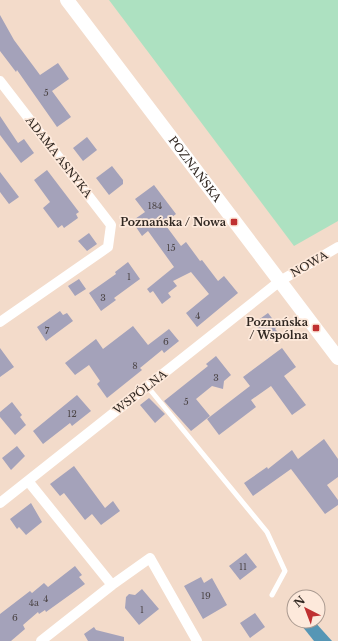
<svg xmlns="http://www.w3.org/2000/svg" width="338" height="641" font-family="'Libre Baskerville',serif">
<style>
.green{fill:#ade1c1}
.water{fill:#5696b5}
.building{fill:#a4a2ba}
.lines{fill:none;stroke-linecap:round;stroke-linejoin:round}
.lane{stroke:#fff;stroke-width:5}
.street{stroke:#fff;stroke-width:10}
.secondary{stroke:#fff;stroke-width:14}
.poi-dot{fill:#bf3031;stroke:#fde9db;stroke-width:1.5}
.labels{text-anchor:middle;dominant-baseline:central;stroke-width:3.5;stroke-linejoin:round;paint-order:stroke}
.number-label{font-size:9px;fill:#4d4647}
.street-label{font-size:11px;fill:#302721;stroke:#fde9db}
.poi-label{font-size:11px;font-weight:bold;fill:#302721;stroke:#fde9db;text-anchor:end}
</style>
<rect width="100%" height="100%" fill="#f3dbca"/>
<path class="green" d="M109,0H338V221L294,246Z"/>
<path class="water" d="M298,621H314L332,641H314Z"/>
<path class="building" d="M0,15L14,40L40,75L58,63L69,79L52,91L71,117L57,127L17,70L16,72L0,51Z
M0,116L18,143L24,139L34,153L21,163L0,135Z
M87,137L97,150L83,161L73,148Z
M112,166L123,180V184L109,195L96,178Z
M47,170L79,212L76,214L78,218L64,228L62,225L58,228L43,208L50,202L34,180Z
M0,172L19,197L9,204L0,192Z
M154,185L176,214L164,223L181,246L186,242L200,261L202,260L218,281L224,276L238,293L197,327L186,313L209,294L191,272L173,281L177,286L168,293L171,297L162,304L153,291L150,293L147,289L174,267L148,231L142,236L132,221L145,212L135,199Z
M89,233L97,244L87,251L78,241Z
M128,262L140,279L114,298L116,300L101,311L89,293L116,274L115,272Z
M79,279L86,289L75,296L68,286Z
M60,311L63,315L67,313L73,321L46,341L37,327Z
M268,313L278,326L275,329L278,332L267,341L254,323Z
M133,326L148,345L169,329L179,341L164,353L162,350L140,368L142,370L107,398L97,384L100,381L89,365L75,375L65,363L96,339L103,349Z
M0,348L14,367L0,377Z
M282,348L296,367L284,376L306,405L292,415L271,386L251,400L256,407L219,435L207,419L250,386L243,377Z
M216,356L231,375L224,381L223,389L212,386L196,399L210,416L191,431L164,401L208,366L206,364Z
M77,395L91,411L72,426L70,423L43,444L33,431Z
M149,398L165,414L155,423L140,405Z
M12,402L22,415L20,417L26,425L15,435L0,417V412Z
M324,439L338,459V477L327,485L338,500V505L325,514L291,469L253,496L244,483L267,467L268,469L292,450L298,459Z
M17,446L25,456L11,470L2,458Z
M74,466L105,508L113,501L120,511L101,525L92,514L85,520L64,493L60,496L50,484Z
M31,503L42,522L26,535L19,527L17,529L10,519Z
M246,553L257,567L240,580L229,566Z
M75,566L82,575L79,577L85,584L46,612L45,610L39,614L38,612L23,625L25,629L11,641H0V614L30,591L32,593L44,583L48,587Z
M201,577L204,583L212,578L227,605L203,619L184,586Z
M142,589L159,609L139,625L125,608L126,597L129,594L135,595Z
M255,613L265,627L250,638L240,623Z
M94,627L96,630L124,637V641H88L84,634Z"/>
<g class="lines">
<path class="lane" d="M147,386L267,532L285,571L272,595"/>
<path class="street" d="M0,81L111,225L108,247L0,322
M28,481L112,585L41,641
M0,503L280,281L338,247
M112,585L150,558L197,641"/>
<path class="secondary" id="s1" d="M67,0L338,358"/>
</g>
<g class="poi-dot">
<rect x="230" y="218" width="8" height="8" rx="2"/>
<rect x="312" y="324" width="8" height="8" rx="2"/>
</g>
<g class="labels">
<g class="number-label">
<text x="46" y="92">5</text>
<text x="155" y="205">184</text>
<text x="171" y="247">15</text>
<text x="129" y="276">1</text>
<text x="103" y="297">3</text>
<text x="198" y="315">4</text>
<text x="47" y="330">7</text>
<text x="166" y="341">6</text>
<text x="135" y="365">8</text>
<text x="216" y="377">3</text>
<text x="186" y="401">5</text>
<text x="72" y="413">12</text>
<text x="243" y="566">11</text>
<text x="206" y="595">19</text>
<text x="46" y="598">4</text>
<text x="34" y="602">4a</text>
<text x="142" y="609">1</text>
<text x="15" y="617">6</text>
</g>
<g class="street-label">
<text transform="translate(59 157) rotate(52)">ADAMA ASNYKA</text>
<text stroke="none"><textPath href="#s1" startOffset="212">POZNAŃSKA</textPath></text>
<text transform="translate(309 264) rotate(-30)">NOWA</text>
<text transform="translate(140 392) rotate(-38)">WSPÓLNA</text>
</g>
<g class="poi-label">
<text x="226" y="222">Poznańska / Nowa</text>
<text x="308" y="322">Poznańska<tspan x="308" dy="13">/ Wspólna</tspan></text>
</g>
</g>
<g transform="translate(306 609) rotate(318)"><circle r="19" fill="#fde9db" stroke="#ab9b91"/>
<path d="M0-3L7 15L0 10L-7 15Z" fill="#bf3031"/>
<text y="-6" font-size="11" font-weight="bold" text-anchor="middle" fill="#302721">N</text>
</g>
</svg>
